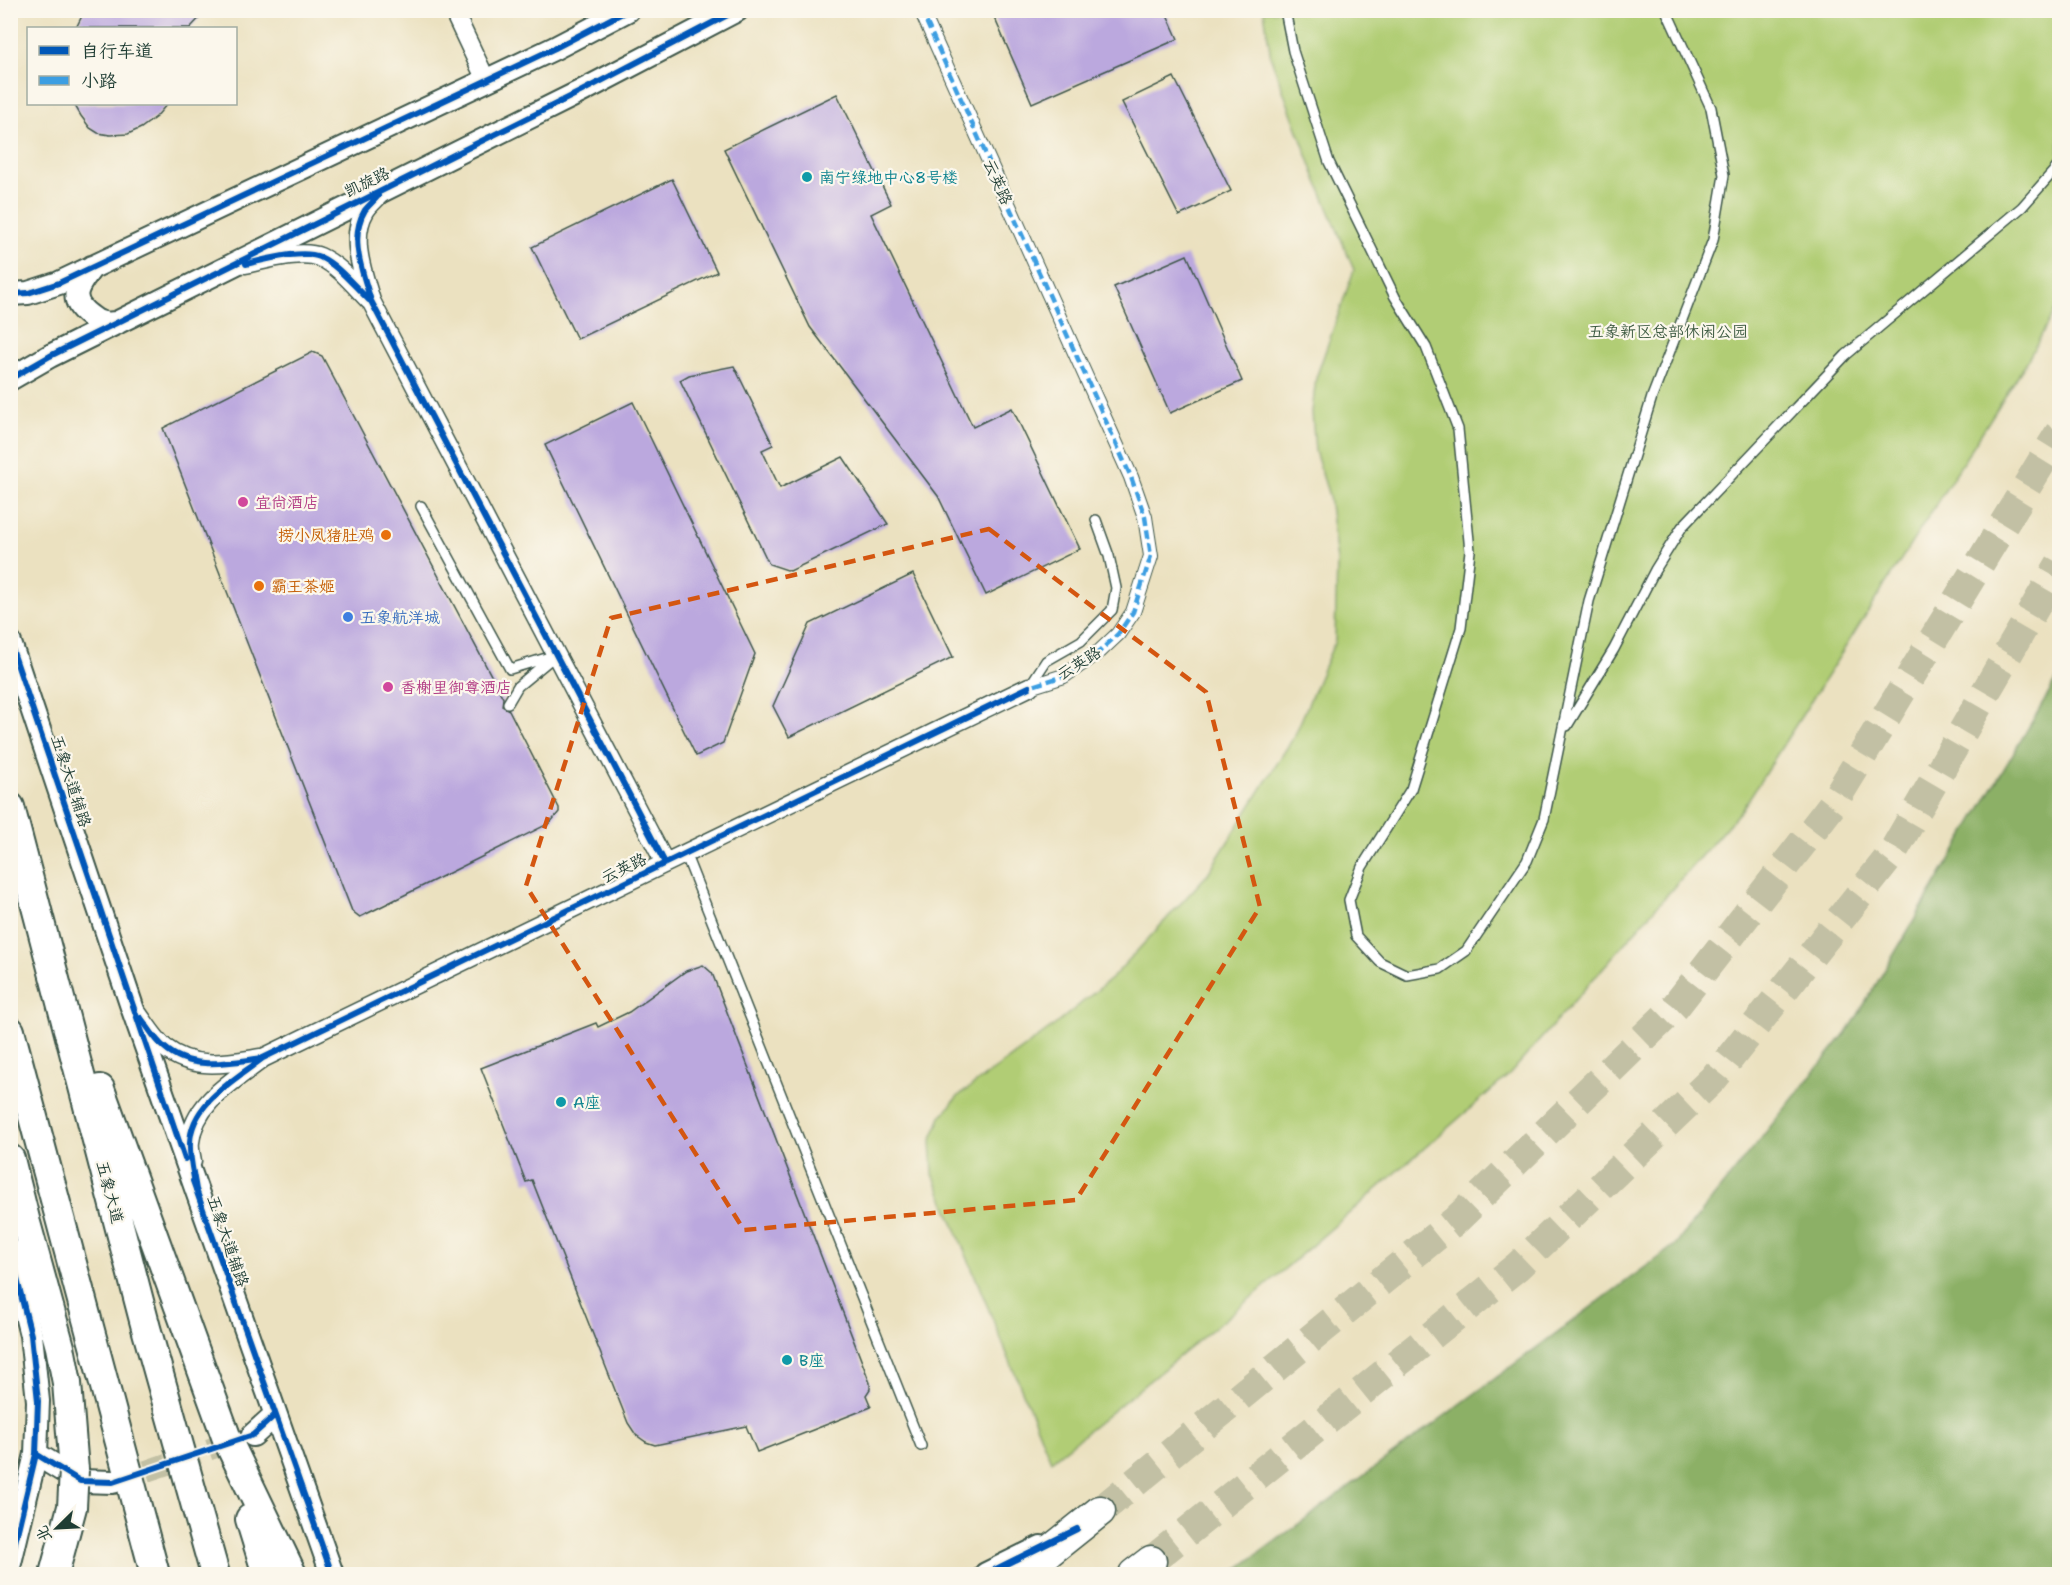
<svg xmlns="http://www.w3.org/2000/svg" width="2070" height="1585" font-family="'Shantell Sans','LXGW WenKai TC',sans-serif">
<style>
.green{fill:#b1cd74;stroke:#688554;stroke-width:1.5}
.forest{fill:#8cb066;stroke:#56764d;stroke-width:1.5}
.building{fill:#bba8de}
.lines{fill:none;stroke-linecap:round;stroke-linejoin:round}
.tertiary-tunnel{stroke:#c2c0a4;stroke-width:22;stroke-dasharray:22 11;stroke-linecap:butt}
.trunk-tunnel{stroke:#c2c0a4;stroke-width:30;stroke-dasharray:30 15;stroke-linecap:butt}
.service-casing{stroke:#3e5649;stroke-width:12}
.pedestrian-casing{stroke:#3e5649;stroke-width:16}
.minor-casing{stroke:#3e5649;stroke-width:21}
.tertiary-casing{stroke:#3e5649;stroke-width:26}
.primary-casing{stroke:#3e5649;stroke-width:32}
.trunk-casing{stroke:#3e5649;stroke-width:33}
.service{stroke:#fff;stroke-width:9}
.pedestrian{stroke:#fff;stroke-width:14}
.minor{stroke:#fff;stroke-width:18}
.tertiary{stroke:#fff;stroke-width:22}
.primary{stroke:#fff;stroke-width:28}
.trunk{stroke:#fff;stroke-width:30}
.primary-bridge-casing{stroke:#3e5649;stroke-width:32;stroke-linecap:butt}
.primary-bridge{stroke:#fff;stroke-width:28}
.quiet{stroke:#3c9ee2;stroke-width:4.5;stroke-dasharray:9 4.5;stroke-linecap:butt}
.cycleway-casing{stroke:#fbf7ec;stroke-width:10}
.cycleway{stroke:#0057b8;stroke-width:6}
.marked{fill:none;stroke:#d45610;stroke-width:4.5;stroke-dasharray:12 8;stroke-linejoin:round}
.culture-dot{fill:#0f9aa8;stroke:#fbf7ec;stroke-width:2}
.hotel-dot{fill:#d1479c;stroke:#fbf7ec;stroke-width:2}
.food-dot{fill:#e8710a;stroke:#fbf7ec;stroke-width:2}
.shop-dot{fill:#3f7fe0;stroke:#fbf7ec;stroke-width:2}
.labels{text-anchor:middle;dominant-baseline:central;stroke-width:4.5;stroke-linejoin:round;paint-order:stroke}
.culture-label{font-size:16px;fill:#0d838f;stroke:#fbf7ec;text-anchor:start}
.street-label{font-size:16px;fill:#1f3d34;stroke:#fbf7ec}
.park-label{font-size:16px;fill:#3c5a41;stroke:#fbf7ec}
.hotel-label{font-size:16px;fill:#b23c85;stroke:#fbf7ec;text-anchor:start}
.food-label{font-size:16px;fill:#c56008;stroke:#fbf7ec;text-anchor:end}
.shop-label{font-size:16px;fill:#366cbe;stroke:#fbf7ec;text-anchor:start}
</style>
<rect width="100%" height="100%" fill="#fbf7ec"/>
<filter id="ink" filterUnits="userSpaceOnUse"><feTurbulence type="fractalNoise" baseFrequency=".0167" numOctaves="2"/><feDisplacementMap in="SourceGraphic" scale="12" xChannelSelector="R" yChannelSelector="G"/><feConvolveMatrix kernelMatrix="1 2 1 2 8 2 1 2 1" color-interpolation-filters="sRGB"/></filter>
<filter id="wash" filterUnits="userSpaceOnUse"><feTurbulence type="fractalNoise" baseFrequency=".008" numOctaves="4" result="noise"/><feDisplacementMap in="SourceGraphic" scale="24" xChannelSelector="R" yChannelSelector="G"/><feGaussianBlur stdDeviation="1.35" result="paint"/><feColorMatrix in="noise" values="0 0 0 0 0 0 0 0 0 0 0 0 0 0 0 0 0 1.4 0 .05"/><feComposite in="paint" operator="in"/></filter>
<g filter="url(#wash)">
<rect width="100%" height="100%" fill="#ebe1c0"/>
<path class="green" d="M1264,11H2059V303L2026,363L1743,808L1510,1074L1258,1292L1051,1461L933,1174L931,1141L941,1117L957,1097L1051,1028L1113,977L1207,875L1295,735L1335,641L1337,561L1329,496L1315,451L1312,412L1316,378L1354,270L1314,174L1271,58Z"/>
<path class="forest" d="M2059,676V1574H1231L1675,1245L1852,1025Z"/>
<g id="blocks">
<path class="building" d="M85,10H207L190,28H76Z
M991,10H1165L1178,39L1032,103Z
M1174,77L1231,191L1179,216L1122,102Z
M837,94L891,204L871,214L973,427L1012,408L1080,549L986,595L938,496L810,327L724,149Z
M74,104H167L156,117L141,128L128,134L110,135L98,133L90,128L81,116Z
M672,179L717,272L577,339L532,247Z
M1187,255L1242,381L1170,413L1114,287Z
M313,352L322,356L503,698L502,706L509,710L559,808V812L550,823L360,917L352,911L163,428Z
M734,366L773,445L762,450L780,488L843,457L888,524L790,571L769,564L680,380L689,375Z
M633,402L755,654L723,743L696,756L545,445Z
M913,574L953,657L789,737L773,706L810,624Z
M703,965L712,973L870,1383V1389L866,1395L871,1407L757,1452L746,1426L655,1445L646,1442L636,1435L628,1423L532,1180L526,1182L481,1068L596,1023L598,1027L629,1012L686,971Z"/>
</g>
</g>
<g filter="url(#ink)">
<use href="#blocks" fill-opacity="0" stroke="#3e5649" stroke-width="1.5"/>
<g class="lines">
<path class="tertiary-tunnel" d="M115,1482L242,1438"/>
<path class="trunk-tunnel" d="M1100,1511L1456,1220L1675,1007L1832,805L2060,432
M1151,1561L1518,1266L1713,1079L1891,855L2060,564"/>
<g class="service-casing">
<path id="service" d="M1285,10L1293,51L1329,162L1395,297L1426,347L1458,429L1470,551L1461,628L1411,789L1362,867L1349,900L1356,936L1380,962L1407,975L1440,969L1466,951L1527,861L1544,819L1589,601L1652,397L1713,240L1724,175L1711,108L1666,10
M421,506L510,669L556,655
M1029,687L1046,661L1081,641L1112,610L1116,588L1109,556L1096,520
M508,703L518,686L552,658
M1567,726L1614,649L1655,570L1682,527L1846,355L2022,207L2060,164
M685,853L921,1446"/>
</g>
<g class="pedestrian-casing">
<path id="pedestrian" d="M921,10L1131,477L1145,517L1151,556L1133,612L1118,634L1100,651L1064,676L1029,687"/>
</g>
<g class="minor-casing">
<path id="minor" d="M453,10L486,80
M381,193C376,199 369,204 365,211C349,238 363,273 371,301L665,863
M245,264C264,260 302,249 320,257C340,266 355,286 370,301
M138,1014C146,1025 155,1040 165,1048C194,1071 228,1063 261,1058
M192,1161C191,1155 189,1148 190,1142C194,1102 234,1081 263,1058L1029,687"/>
</g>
<g class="tertiary-casing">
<path id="tertiary" d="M92,267C77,286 67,299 90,316C99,324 106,324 117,323
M10,294L28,293L59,283L555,48L628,10
M10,379L50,356L580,92L737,10
M10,643L132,1007L332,1574
M10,1251L31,1335L38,1401L36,1454L10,1563
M253,1435L275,1415
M36,1454L80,1481L113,1482
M986,1574L1041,1547"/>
</g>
<g class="primary-casing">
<path id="primary" d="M10,807L146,1328L215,1574
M10,1031L155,1574
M100,1089L227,1439L292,1574
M10,1159L26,1223L60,1347L67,1383L74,1470
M250,1519L267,1574"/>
</g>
<g class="trunk-casing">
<path id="trunk" d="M1021,1574L1100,1511
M1134,1574L1151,1561"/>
</g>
<use href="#service" class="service"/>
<use href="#pedestrian" class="pedestrian"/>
<use href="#minor" class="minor"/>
<use href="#tertiary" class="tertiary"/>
<use href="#primary" class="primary"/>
<use href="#trunk" class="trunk"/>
<g class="primary-bridge-casing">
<path id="primary-bridge" d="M54,1574L72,1507L74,1470"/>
</g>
<use href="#primary-bridge" class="primary-bridge"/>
<path class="quiet" d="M921,10L1131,477L1145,517L1151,556L1133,612L1118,634L1100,651L1064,676L1029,687"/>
<g class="cycleway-casing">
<path id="cycleway" d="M378,196C374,201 369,205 365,210C348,238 363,273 371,301L665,863
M246,264C265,260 302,249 320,257C339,266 354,286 369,300
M10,294L28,293L59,283L555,48L628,10
M10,379L50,356L580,92L737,10
M10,643L185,1159
M141,1018C148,1027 155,1040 164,1047C192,1072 230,1062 263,1058
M193,1181L332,1574
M196,1190C194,1175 189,1158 190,1143C191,1103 235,1080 263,1058L1029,687
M10,1251L31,1335L38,1401L36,1454L10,1563
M36,1454L80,1481L113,1482L253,1435L275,1415
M986,1574L1077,1529"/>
</g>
<use href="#cycleway" class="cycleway"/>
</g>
</g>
<path class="marked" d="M989,529L1206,692L1260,907L1076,1200L744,1230L526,886L611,618Z"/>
<g class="culture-dot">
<circle cx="807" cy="177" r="6"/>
<circle cx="561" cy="1102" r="6"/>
<circle cx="787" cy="1360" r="6"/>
</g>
<g class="hotel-dot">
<circle cx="243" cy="502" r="6"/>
<circle cx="388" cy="687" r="6"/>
</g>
<g class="food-dot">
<circle cx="386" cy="535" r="6"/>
<circle cx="259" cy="586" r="6"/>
</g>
<circle class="shop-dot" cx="348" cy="617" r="6"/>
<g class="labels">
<g class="culture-label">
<text x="819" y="177">南宁绿地中心8号楼</text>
<text x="573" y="1102">A座</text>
<text x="799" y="1360">B座</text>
</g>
<g class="street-label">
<text transform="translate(367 182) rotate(-26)">凯旋路</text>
<text transform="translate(998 182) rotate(66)">云英路</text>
<text transform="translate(1079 663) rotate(-32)">云英路</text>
<text transform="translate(71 781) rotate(72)">五象大道辅路</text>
<text transform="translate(624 868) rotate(-26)">云英路</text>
<text transform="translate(110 1192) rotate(75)">五象大道</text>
<text transform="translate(228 1241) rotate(71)">五象大道辅路</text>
</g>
<g class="park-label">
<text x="1668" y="331">五象新区总部休闲公园</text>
</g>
<g class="hotel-label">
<text x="255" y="502">宜尚酒店</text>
<text x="400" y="687">香榭里御尊酒店</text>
</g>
<g class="food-label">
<text x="374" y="535">捞小凤猪肚鸡</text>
<text x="271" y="586" text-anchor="start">霸王茶姬</text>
</g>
<g class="shop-label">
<text x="360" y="617">五象航洋城</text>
</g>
</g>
<rect width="2070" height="1585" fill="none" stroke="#fbf7ec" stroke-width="36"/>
<rect x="27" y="27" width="210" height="78" fill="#fbf7ec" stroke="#a3ada2" stroke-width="1.5"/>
<rect x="39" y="46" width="30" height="9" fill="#0057b8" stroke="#a3ada2" stroke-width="1.5"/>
<text x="81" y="57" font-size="18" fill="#1f3d34">自行车道</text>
<rect x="39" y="76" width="30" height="9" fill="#3c9ee2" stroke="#a3ada2" stroke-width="1.5"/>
<text x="81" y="87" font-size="18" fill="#1f3d34">小路</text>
<g transform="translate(57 1528) rotate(246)" stroke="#fbf7ec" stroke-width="4.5" paint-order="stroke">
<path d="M0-4.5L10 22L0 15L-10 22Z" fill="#1f3d34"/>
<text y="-9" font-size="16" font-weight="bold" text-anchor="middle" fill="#1f3d34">北</text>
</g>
</svg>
